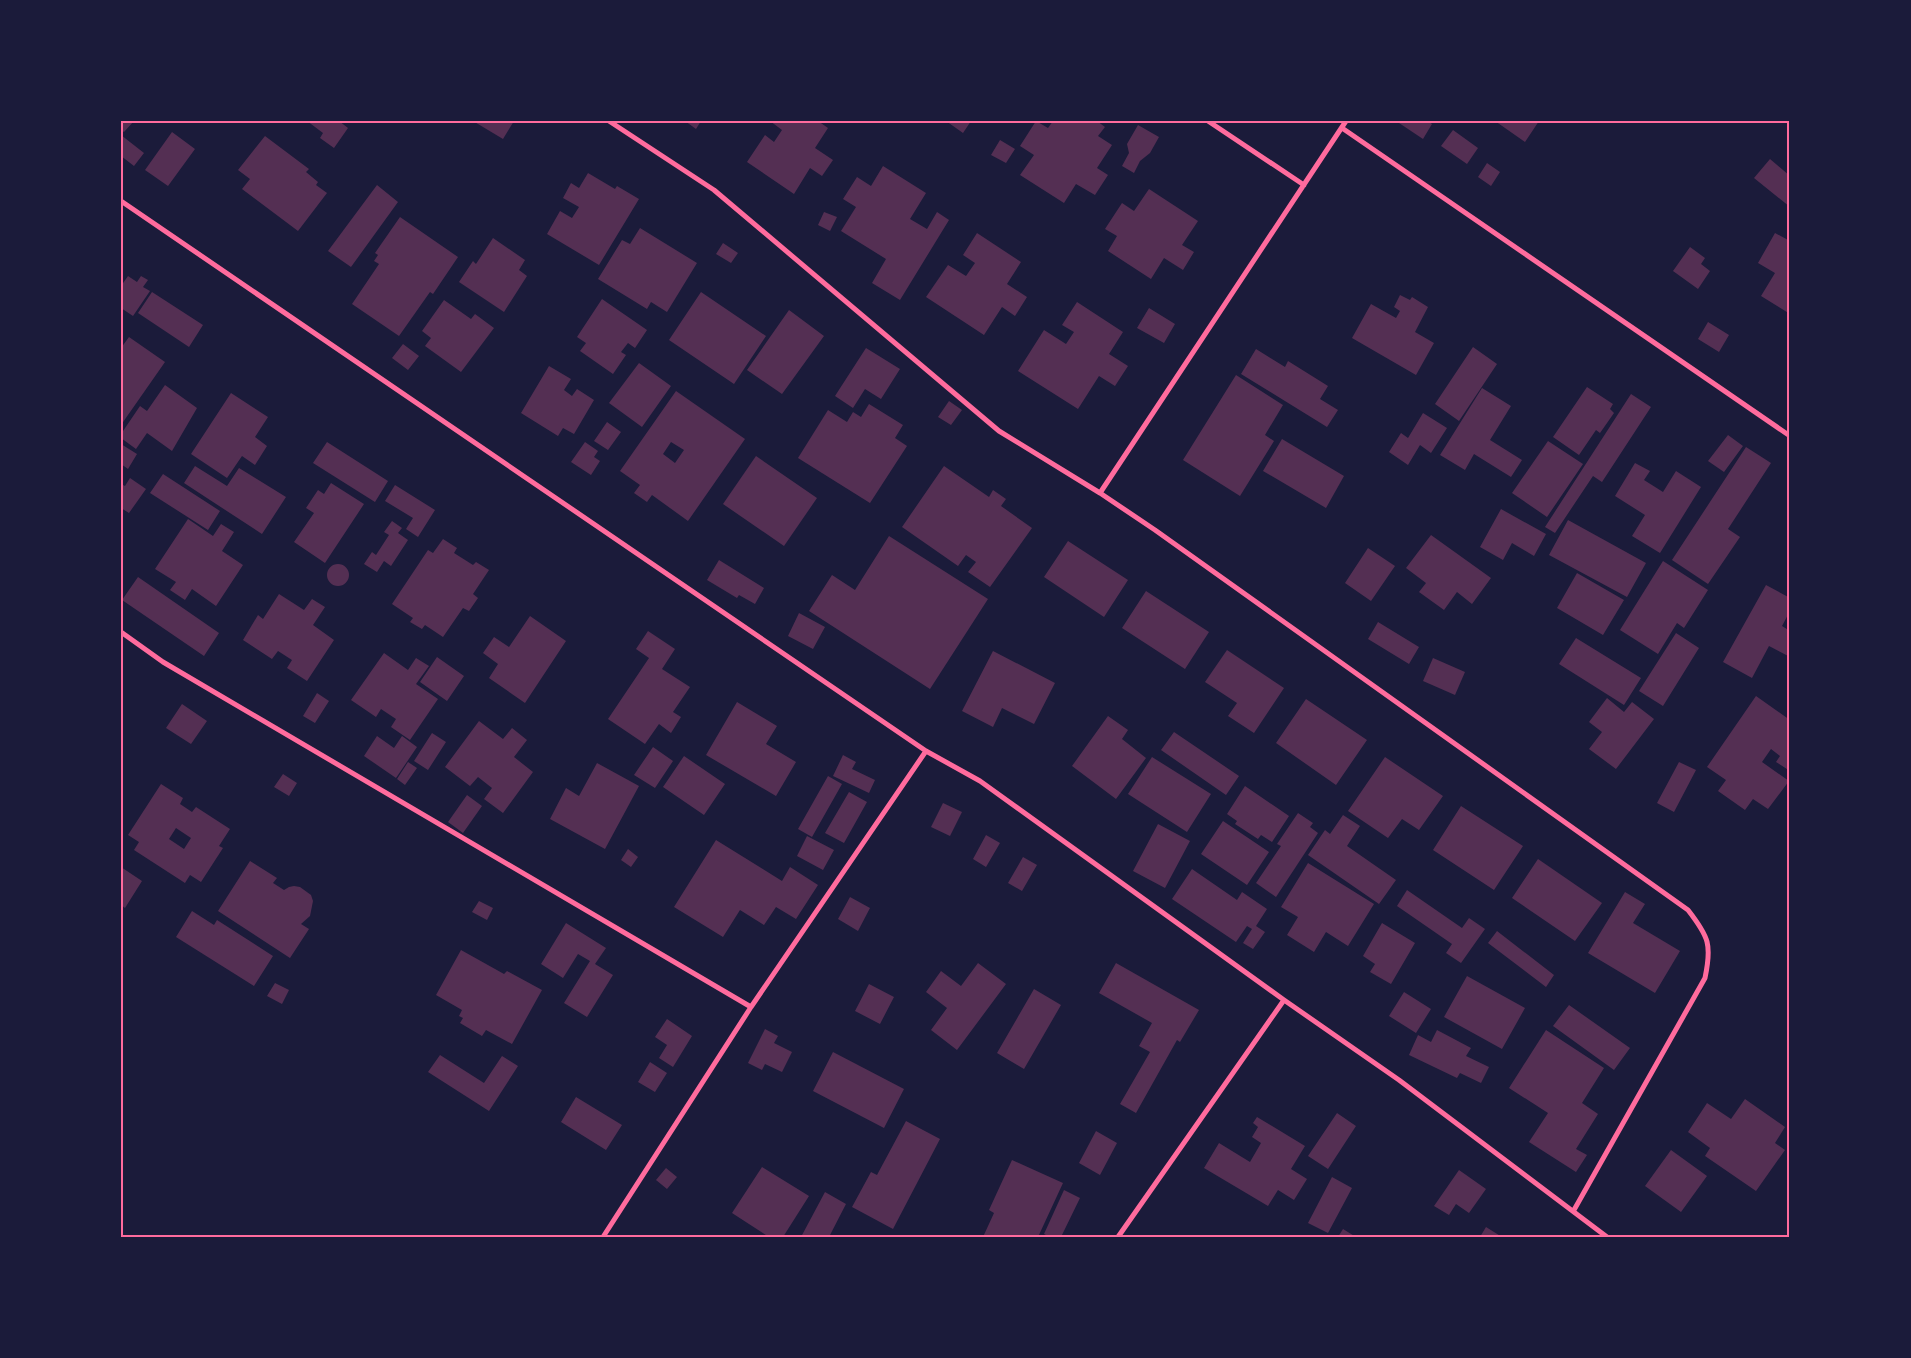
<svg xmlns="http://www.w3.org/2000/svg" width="1911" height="1358" font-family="Ubuntu,sans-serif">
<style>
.building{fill:#542f53;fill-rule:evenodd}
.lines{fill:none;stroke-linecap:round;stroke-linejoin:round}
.minor{stroke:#ff6b9d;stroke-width:5}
.neatline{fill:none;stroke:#ff6b9d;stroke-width:2}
</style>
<rect width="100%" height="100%" fill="#1b1b3a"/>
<path class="building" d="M121,121H134L124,132L121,130Z
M307,121H339L348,128L334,148L320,138L323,133Z
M473,121H514L503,139Z
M685,121H701L696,129Z
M770,121H818L828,128L815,148L833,160L822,176L810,168L794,194L747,162L765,135L774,142L782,130Z
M946,121H971L963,133Z
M1036,121L1048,128L1053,121H1097L1105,127L1098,136L1112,145L1097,168L1108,175L1095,195L1076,184L1064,203L1020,175L1034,155L1020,146Z
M1400,121H1428L1432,124L1423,139L1399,123Z
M1495,121H1539L1525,142Z
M1138,125L1159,137L1150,153L1140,161L1134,173L1122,166L1129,153L1127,144Z
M1453,130L1478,148L1467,164L1441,146Z
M172,132L195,149L168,186L145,170Z
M121,135L144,153L134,166L121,156Z
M265,136L309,169L306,172L318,182L316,185L327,193L298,231L242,189L250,179L238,170Z
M1000,140L1015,149L1006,163L991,155Z
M1770,159L1790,176V207L1754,178Z
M1487,163L1500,172L1491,186L1478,177Z
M883,166L926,193L910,219L927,229L937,212L949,220L900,300L872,283L886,259L841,231L856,207L843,199L857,177L871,186Z
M588,173L615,189L617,186L639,199L599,265L547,234L560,211L572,218L579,207L563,198L571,183L579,188Z
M377,185L398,202L351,267L328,251Z
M1149,189L1198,221L1182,245L1194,252L1183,270L1164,258L1151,279L1108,251L1117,236L1105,229L1122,203L1134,211Z
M824,212L837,217L830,231L818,225Z
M400,217L458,257L433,294L430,292L399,336L352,304L379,264L374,261L378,255L375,253Z
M640,228L697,263L667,312L651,302L647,309L598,279L622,240L630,244Z
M977,233L1021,262L1007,284L1027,297L1015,316L1002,307L984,335L926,297L948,265L966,276L975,263L963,255Z
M1775,233L1790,241V314L1761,296L1775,273L1758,263Z
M493,238L525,260L519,270L527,276L504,312L459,282L473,261L476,264Z
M723,243L738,253L731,263L716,254Z
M1690,247L1705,258L1701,264L1710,271L1698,289L1673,271Z
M128,276L137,282L141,276L148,280L143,287L150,291L133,316L121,308V286Z
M152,292L203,325L189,347L138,313Z
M701,292L766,336L734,384L669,340Z
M1400,295L1410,300L1412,297L1428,307L1415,332L1434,343L1416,375L1352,338L1371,304L1396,318L1400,311L1394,307Z
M602,299L647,330L635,348L628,343L621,352L626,355L613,374L580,351L586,343L577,337Z
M444,300L471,319L475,314L494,328L461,372L425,346L431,338L422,331Z
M1077,302L1123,332L1109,354L1128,366L1115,386L1099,376L1078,409L1018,371L1044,330L1066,344L1074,332L1062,325Z
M1149,308L1175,324L1164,343L1137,328Z
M789,310L824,336L782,394L747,370Z
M1708,322L1729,335L1719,352L1698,339Z
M129,337L165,362L121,425V348Z
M403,344L419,356L408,370L392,358Z
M1473,347L1497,364L1459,421L1435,404Z
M866,348L900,369L881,399L865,389L853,408L835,396Z
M1256,349L1285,367L1288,361L1328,386L1320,399L1338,410L1327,427L1241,374Z
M639,363L671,386L642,427L609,403Z
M549,366L571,379L564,390L572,396L577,389L594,400L574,434L563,428L558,436L521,413Z
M1236,375L1283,405L1265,435L1274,441L1240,496L1183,460Z
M165,385L197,408L172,451L147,433L136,449L121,438V434L140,406L147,411Z
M1587,387L1613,404L1610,409L1614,413L1600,433L1596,430L1579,455L1553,437Z
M1482,388L1511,406L1490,440L1522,460L1511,477L1474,454L1465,470L1440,455Z
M676,391L745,439L688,521L652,495L647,502L634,493L640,485L620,471ZM671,442L684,450L675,463L663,454Z
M231,393L268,417L255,437L267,446L255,465L242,456L227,478L191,454Z
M1631,394L1651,407L1602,482L1593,476L1555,533L1545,527Z
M949,401L962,410L951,425L938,417Z
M869,404L903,425L895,438L907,446L870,503L798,458L828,410L847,422L853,412L861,417Z
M1423,413L1447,428L1431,453L1420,445L1408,465L1389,452L1401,433L1408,438Z
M607,422L621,432L608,450L594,441Z
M1728,435L1743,446L1724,472L1708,461Z
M1282,439L1344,476L1326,508L1263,471Z
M1548,441L1583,464L1547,517L1512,493Z
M327,442L388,481L375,502L313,463Z
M585,442L598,451L594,457L600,461L591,475L571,462Z
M121,444L137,454L128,469L121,464Z
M1746,447L1771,463L1728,529L1740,537L1708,584L1672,560Z
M756,456L817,498L784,546L723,504Z
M1635,463L1650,471L1644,480L1663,492L1676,471L1701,487L1660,553L1632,536L1645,515L1615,496Z
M195,466L227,486L239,468L286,497L262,534L184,483Z
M944,466L989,497L993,490L1006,499L1001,506L1032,528L990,587L968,572L976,562L966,555L958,566L902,527Z
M163,474L220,511L208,530L150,493Z
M130,478L146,489L129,513L121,508V484L125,486Z
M331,483L364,504L325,563L294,542L314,513L306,508L318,490L324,494Z
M395,485L435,510L418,537L406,529L413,518L385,501Z
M1501,509L1546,534L1534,556L1512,543L1503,560L1480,547Z
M188,519L213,536L221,524L234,532L222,551L243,565L216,606L192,589L185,600L170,590L176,582L155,569Z
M1568,520L1646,563L1627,597L1549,555Z
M392,521L402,528L398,533L408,540L391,566L384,561L377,572L364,564L372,552L376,555L389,535L384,532Z
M1431,535L1491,578L1472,604L1457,592L1444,610L1419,592L1426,583L1406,568Z
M889,536L988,599L930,689L809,611L832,575L855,590Z
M443,539L457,548L454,553L473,565L476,562L489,570L473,594L478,598L469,611L463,608L443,637L425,625L422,629L410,622L413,618L392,604L428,550L433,553Z
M1068,541L1128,580L1104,617L1044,577Z
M1368,548L1395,566L1371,601L1345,583Z
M719,560L764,588L755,604L739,595L737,598L707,580Z
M1663,561L1708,590L1684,628L1677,623L1658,654L1620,630Z
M327 575a11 11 0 1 1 22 0a11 11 0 1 1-22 0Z
M1577,573L1624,600L1603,635L1557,608Z
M138,577L219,633L204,656L122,600Z
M1766,585L1790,598V611L1782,626L1790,631V657L1769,646L1752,678L1723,662Z
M1146,591L1209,632L1185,669L1122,628Z
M279,594L304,610L312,599L325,607L313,625L334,640L307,681L287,668L292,660L278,651L272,659L243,640L258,615L263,619Z
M799,613L825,627L813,649L788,636Z
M530,616L566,641L525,703L489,678L498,664L483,653L494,637L509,647Z
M1378,622L1419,647L1409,664L1368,639Z
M648,631L675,649L662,669L690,687L673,712L681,717L671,733L659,724L645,744L608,719L649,658L636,649Z
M1676,633L1699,648L1663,706L1639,691Z
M1576,638L1641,678L1624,705L1559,664Z
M1227,650L1284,688L1254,733L1228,716L1237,703L1205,682Z
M993,651L1055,683L1034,724L1002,708L993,727L962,711Z
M384,653L408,670L416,658L429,666L416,684L438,699L410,740L391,727L396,719L381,709L376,717L351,700Z
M437,657L464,676L447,701L420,682Z
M1433,658L1465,672L1455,695L1423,681Z
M317,693L329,701L315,723L303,716Z
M1756,696L1790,720V771L1776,762L1780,756L1771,749L1762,762L1789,781L1768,809L1753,799L1745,810L1718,791L1726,780L1707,767Z
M1607,698L1624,712L1632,702L1654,719L1616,769L1589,749L1602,732L1589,722Z
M1306,699L1367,740L1336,785L1276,743Z
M737,702L777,726L766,744L796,762L776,796L706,755Z
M182,704L207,721L191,744L166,728Z
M1108,716L1128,730L1122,739L1146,758L1116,799L1072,766Z
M479,721L503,739L512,728L527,740L514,757L533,772L503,813L484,799L492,788L478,777L470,786L445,767Z
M1174,732L1239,776L1226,795L1161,750Z
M432,733L446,742L428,770L414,761Z
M377,736L394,748L402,736L417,747L396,778L364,756Z
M653,747L673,761L655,788L634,775Z
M843,755L856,762L852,769L875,780L869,793L833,776Z
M684,756L725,784L704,815L663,787Z
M1152,757L1211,794L1187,832L1128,794Z
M1385,757L1443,796L1419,830L1402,819L1388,838L1348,811Z
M408,762L417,768L405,785L397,779Z
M1679,762L1696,770L1674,812L1657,803Z
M597,763L639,786L605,849L550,819L566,788L579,796Z
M283,774L297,783L289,796L274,787Z
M828,776L842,784L812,837L798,829Z
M161,784L183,798L180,804L192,812L196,807L230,829L219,846L223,848L201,882L190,875L185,883L134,850L139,842L128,835ZM176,828L191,838L184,849L169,839Z
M1245,786L1289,816L1272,842L1261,835L1258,839L1235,824L1237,821L1227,814Z
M849,792L867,802L844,843L825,833Z
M467,795L482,806L463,833L448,822Z
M943,803L962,812L950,836L931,827Z
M1461,806L1523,846L1494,890L1433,850Z
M1298,813L1313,823L1310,827L1318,833L1276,897L1256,883L1281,846L1277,844Z
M1343,815L1360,826L1347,846L1396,880L1379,904L1308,855L1325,830L1330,834Z
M1223,821L1269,852L1247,885L1201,854Z
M1158,824L1190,841L1165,888L1133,871Z
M986,835L1000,843L986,867L973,859Z
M807,836L834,850L823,870L797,856Z
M716,840L782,881L790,867L818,885L796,919L776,907L764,925L740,910L723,937L674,907Z
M628,849L638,857L631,867L621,860Z
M1023,857L1037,865L1022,891L1008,883Z
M1538,859L1602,903L1575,941L1512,898Z
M250,861L277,878L273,883L284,890L289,887L294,886L300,887L311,895L313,901L310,916L301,924L309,929L290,958L218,911Z
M1308,863L1374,904L1348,946L1326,932L1314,952L1287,935L1298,917L1281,907Z
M121,867L142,881L125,908L121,905Z
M1192,869L1237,900L1242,892L1267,909L1256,926L1265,932L1253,949L1243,943L1252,929L1247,926L1236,942L1172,899Z
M1407,890L1462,928L1469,918L1485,929L1461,963L1446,953L1452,944L1397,906Z
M1625,892L1645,904L1633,923L1680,951L1655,993L1588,953Z
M850,897L870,908L858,931L838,919Z
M479,901L493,908L487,920L472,912Z
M192,911L214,925L217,920L273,956L254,986L176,937Z
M566,923L606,948L595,964L613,975L587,1017L564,1003L590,961L578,954L563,978L541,964Z
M1382,923L1415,943L1391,984L1370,972L1375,964L1363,956Z
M1497,931L1554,975L1546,987L1488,943Z
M461,950L504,974L507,971L542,990L512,1044L486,1030L482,1036L460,1023L463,1018L459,1016L462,1010L436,995Z
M978,963L1006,984L957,1050L931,1030L947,1008L926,992L941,971L961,986Z
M1116,963L1199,1010L1180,1042L1177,1040L1136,1113L1120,1104L1150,1052L1139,1046L1152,1023L1099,993Z
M1467,976L1525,1008L1502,1049L1444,1017Z
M275,983L289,990L282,1004L267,996Z
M869,984L894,997L880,1024L855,1011Z
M1034,989L1061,1005L1024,1069L997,1053Z
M1404,992L1431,1009L1416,1033L1389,1016Z
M1569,1005L1630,1048L1614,1070L1553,1026Z
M667,1019L692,1036L673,1067L659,1058L667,1045L655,1037Z
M765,1029L778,1036L774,1043L792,1052L782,1072L765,1064L762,1070L748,1063Z
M1437,1030L1471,1048L1466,1056L1489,1067L1481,1083L1460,1073L1457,1078L1409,1055L1418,1035L1431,1042Z
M1546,1030L1604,1068L1582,1103L1598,1114L1576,1149L1587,1155L1576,1172L1529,1142L1548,1113L1509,1088Z
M833,1052L904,1089L884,1128L813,1091Z
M440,1055L484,1083L502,1056L518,1066L489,1111L428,1072Z
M650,1062L667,1073L655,1092L638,1082Z
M576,1097L622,1125L606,1150L561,1122Z
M1745,1099L1785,1127L1775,1143L1785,1150L1756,1191L1705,1156L1710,1148L1688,1132L1707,1103L1731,1119Z
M1337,1113L1356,1126L1328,1169L1308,1156Z
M1257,1117L1305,1146L1291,1169L1307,1179L1294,1200L1278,1190L1268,1206L1204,1168L1219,1143L1250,1162L1261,1143L1252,1137L1258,1127L1253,1123Z
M906,1121L940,1139L893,1229L852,1207L871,1172L877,1175Z
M1096,1131L1117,1143L1100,1175L1079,1163Z
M1671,1150L1707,1176L1681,1212L1645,1186Z
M1012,1160L1063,1183L1038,1237H983L994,1213L989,1210Z
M762,1167L809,1196L783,1237H769L732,1213Z
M666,1168L677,1177L667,1189L656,1180Z
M1459,1170L1486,1189L1469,1213L1456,1204L1449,1215L1434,1206Z
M1332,1177L1352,1188L1328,1233L1308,1223Z
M1064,1190L1080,1198L1061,1237H1050L1044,1234Z
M825,1192L846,1204L829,1237H801Z
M1486,1227L1502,1237H1480Z
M1343,1229L1356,1237H1338Z"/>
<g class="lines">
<path class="minor" d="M609,121L714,190L999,431L1100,493L1155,530L1688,910C1709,937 1712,945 1705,978L1574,1210
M1208,121L1304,185
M1342,128L1790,436
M121,201L926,751L980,781L1284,1000L1399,1080L1607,1237
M1100,493L1346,121
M121,632L163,662L751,1007
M603,1237L751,1007L926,751
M1118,1237L1284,1000"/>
</g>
<rect width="1911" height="1358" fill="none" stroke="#1b1b3a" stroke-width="245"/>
<rect x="122" y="122" width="1666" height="1114" class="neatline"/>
</svg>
